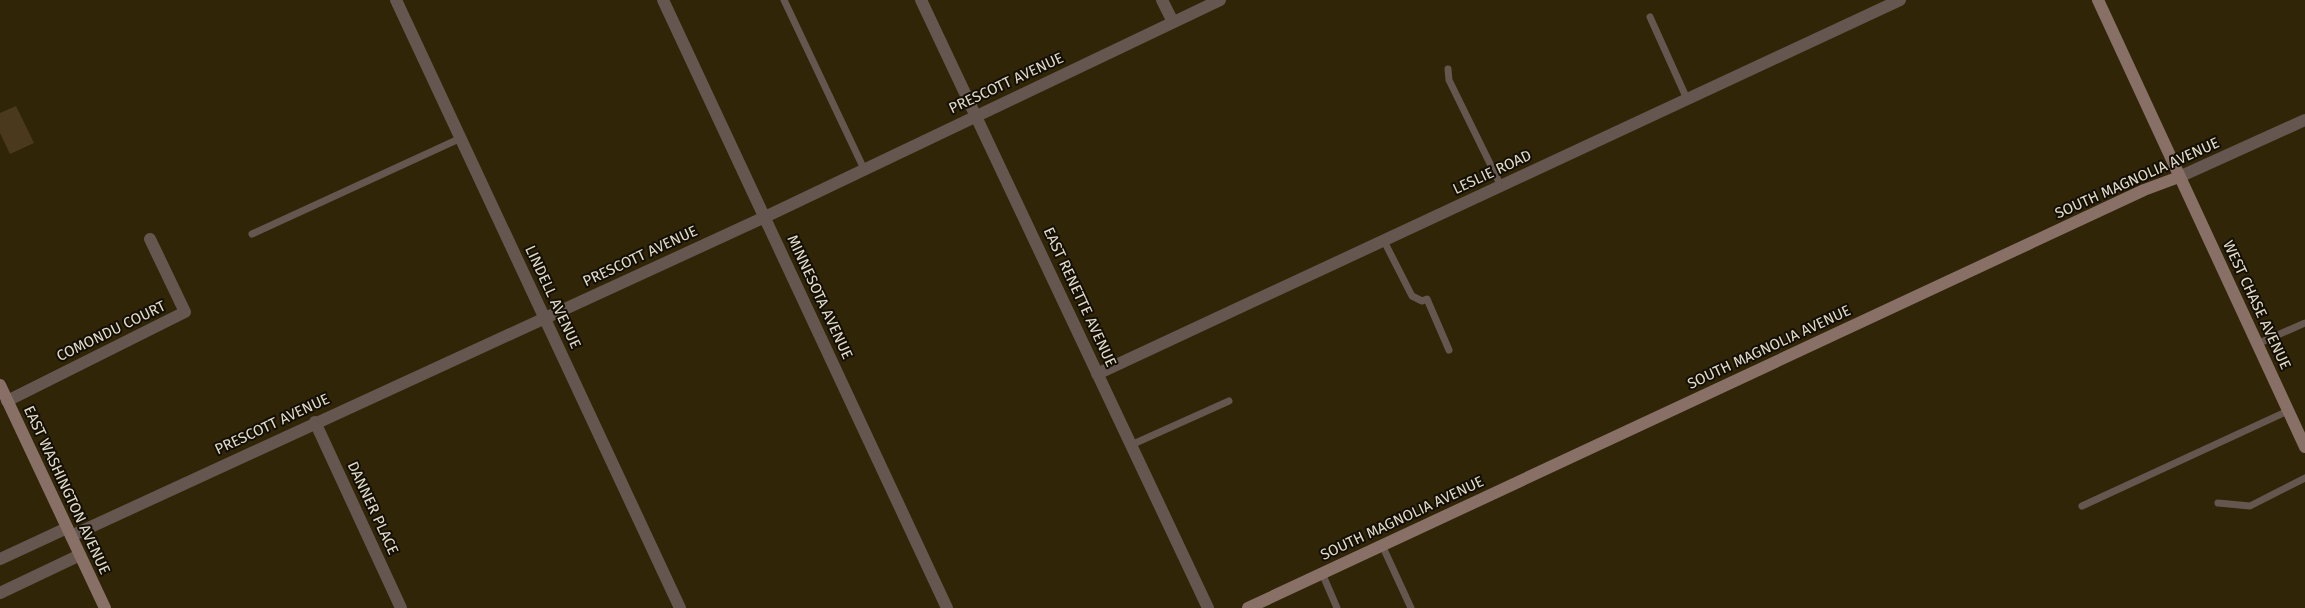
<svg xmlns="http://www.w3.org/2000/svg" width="2305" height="608" font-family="'Fira Sans',sans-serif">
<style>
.building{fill:#4b391d}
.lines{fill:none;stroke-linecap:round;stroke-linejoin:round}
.service{stroke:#65564f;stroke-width:7}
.minor{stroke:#65564f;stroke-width:12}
.tertiary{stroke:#65564f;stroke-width:12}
.secondary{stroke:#887066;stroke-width:12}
.labels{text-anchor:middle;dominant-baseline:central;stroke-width:4;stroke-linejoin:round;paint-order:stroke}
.street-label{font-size:15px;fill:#e2dbcb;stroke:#140f04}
</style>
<rect width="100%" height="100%" fill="#302507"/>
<path class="building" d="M16,106L34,143L10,154L0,133V113Z"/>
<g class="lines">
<path class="service" d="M784,0L864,169
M1650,17L1687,99
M1448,69L1449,80L1501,186
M252,234L461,138
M1384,241L1412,296L1422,301L1427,299L1449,350
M2257,344L2305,323
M1131,445L1229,401
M2218,503L2250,506L2305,478
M2082,506L2288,411
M1382,545L1411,608
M1322,573L1337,608"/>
<path class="minor" d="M396,0L680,608
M663,0L947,608
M921,0L1208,608
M1162,0L1173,22
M2179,177L2305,120
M1097,374L1900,0
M7,401L185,312L150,239
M315,422L401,608
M71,536L765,217L1220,0"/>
<path class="tertiary" d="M0,559L67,528
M0,593L80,555"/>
<path class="secondary" d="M2098,0L2305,447
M0,385L105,608
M1248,608L2144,190L2179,177"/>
</g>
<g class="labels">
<g class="street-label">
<text transform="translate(1006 83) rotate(-25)">PRESCOTT AVENUE</text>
<text transform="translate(1492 172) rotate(-25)">LESLIE ROAD</text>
<text transform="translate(2137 178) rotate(-24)">SOUTH MAGNOLIA AVENUE</text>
<text transform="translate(640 256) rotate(-25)">PRESCOTT AVENUE</text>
<text transform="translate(553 297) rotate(65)">LINDELL AVENUE</text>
<text transform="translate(820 297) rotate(65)">MINNESOTA AVENUE</text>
<text transform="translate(1080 297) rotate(65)">EAST RENETTE AVENUE</text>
<text transform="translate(2257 305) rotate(65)">WEST CHASE AVENUE</text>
<text transform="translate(111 331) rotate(-26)">COMONDU COURT</text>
<text transform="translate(1769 347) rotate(-25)">SOUTH MAGNOLIA AVENUE</text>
<text transform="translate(272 424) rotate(-25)">PRESCOTT AVENUE</text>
<text transform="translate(67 490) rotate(65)">EAST WASHINGTON AVENUE</text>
<text transform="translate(373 508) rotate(65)">DANNER PLACE</text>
<text transform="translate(1402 518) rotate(-25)">SOUTH MAGNOLIA AVENUE</text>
</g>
</g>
</svg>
